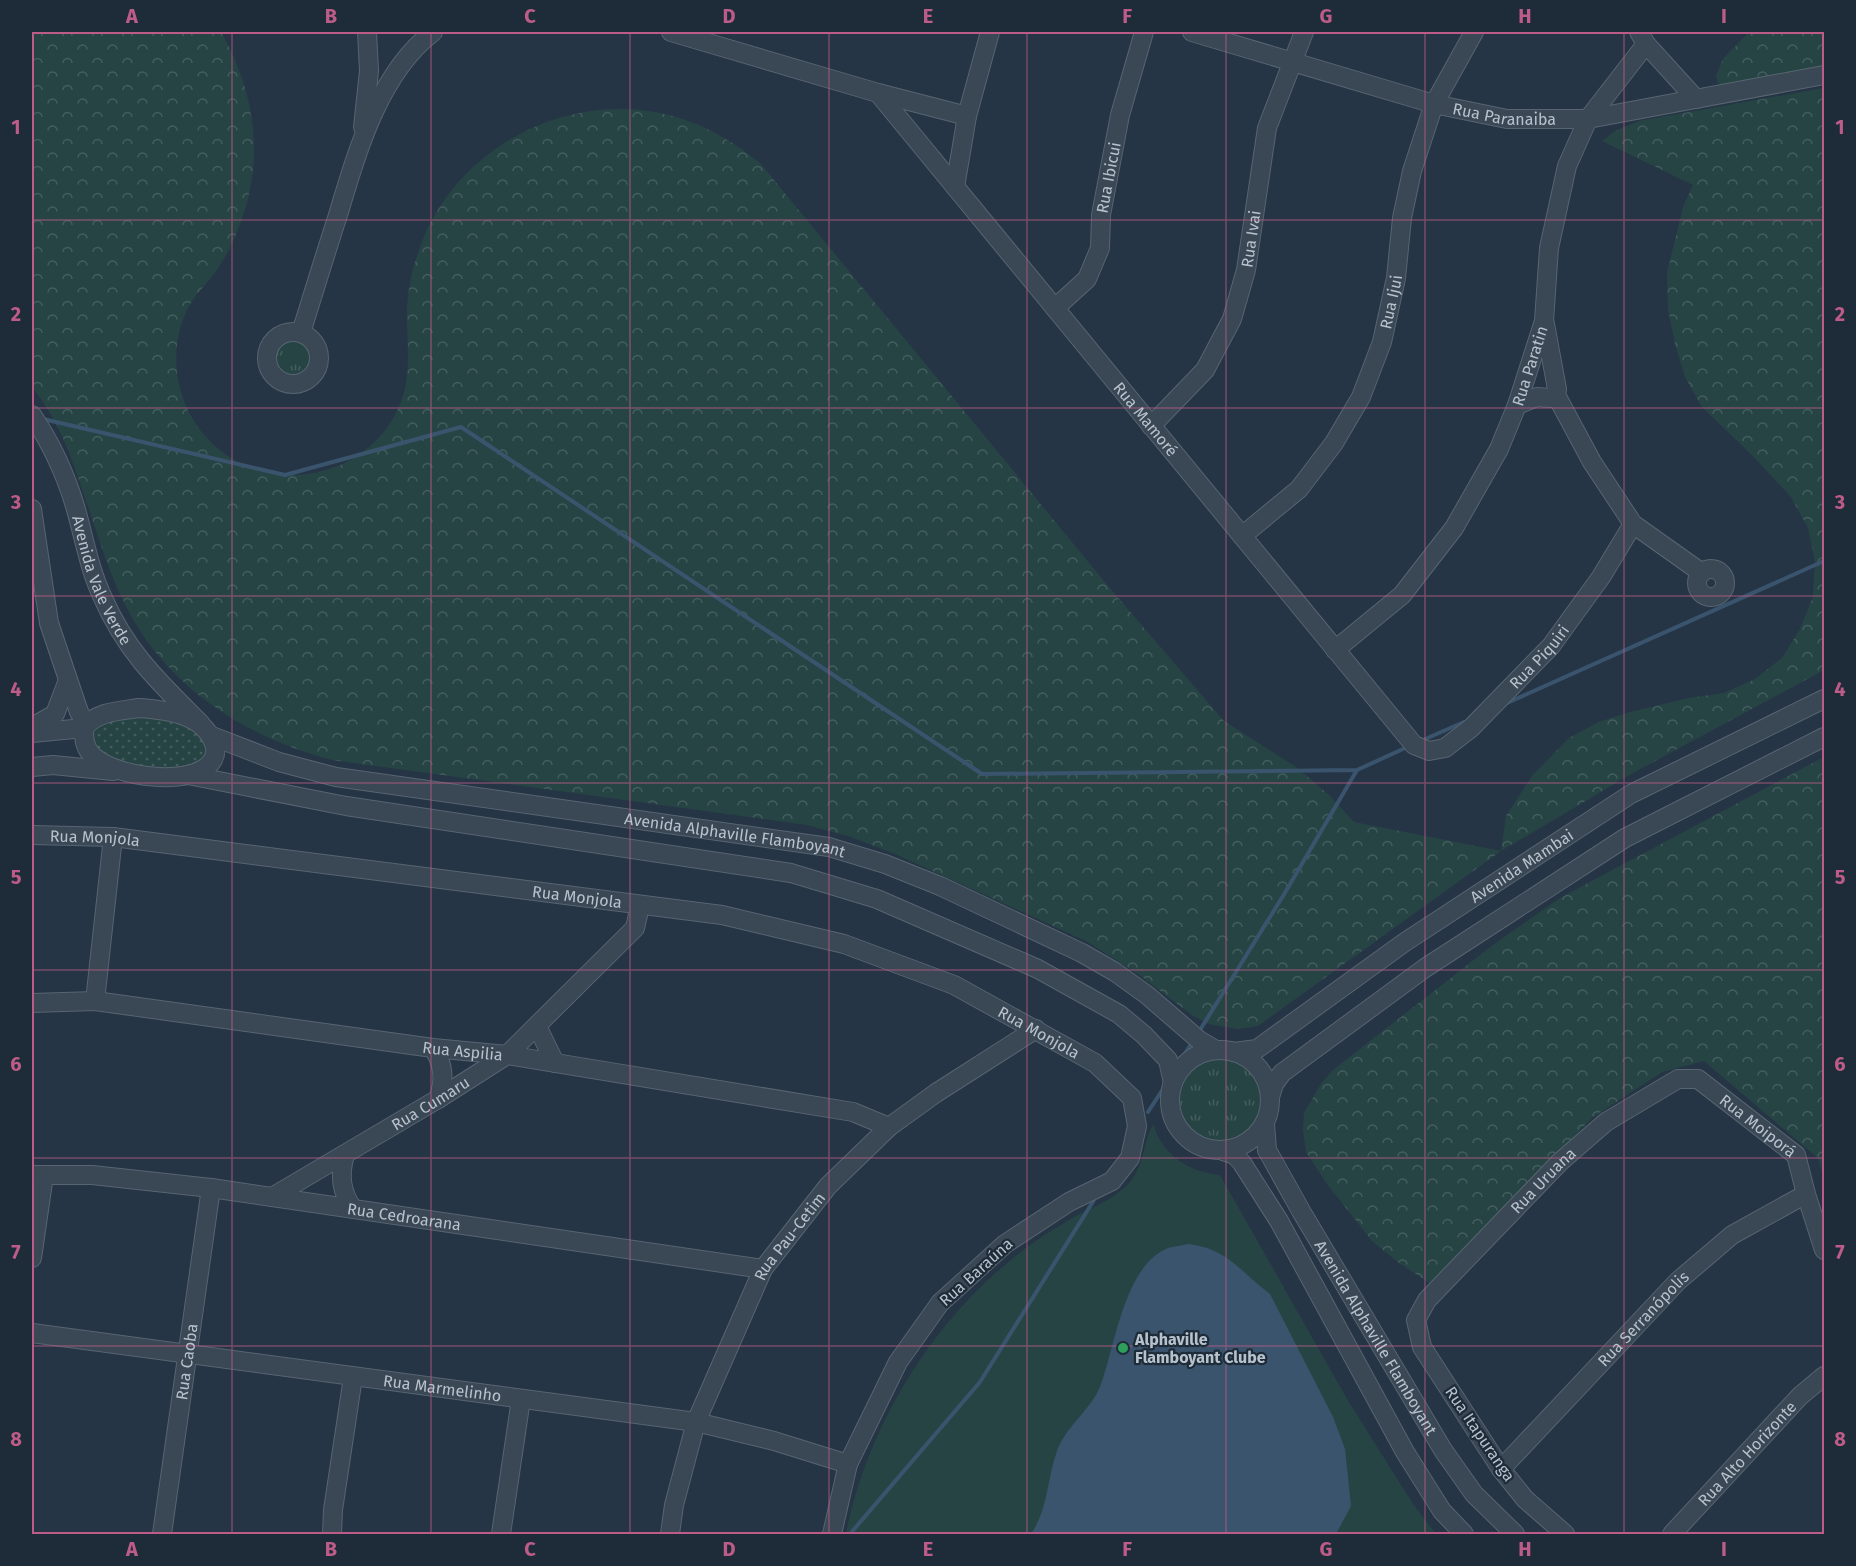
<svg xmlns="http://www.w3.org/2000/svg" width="1856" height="1566" font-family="'Fira Sans',sans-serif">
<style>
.grass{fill:url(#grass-tufts)}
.forest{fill:url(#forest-crowns)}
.park{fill:url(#park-dots)}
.pitch{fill:#274445}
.water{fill:#3a546e}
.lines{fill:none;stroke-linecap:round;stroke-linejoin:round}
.stream{stroke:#3a546e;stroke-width:4}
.minor-casing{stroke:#586571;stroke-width:20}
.minor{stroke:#3a4754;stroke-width:18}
.grid{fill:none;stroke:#be5c89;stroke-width:1.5;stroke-opacity:0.55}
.leisure-dot{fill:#2e9e5b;stroke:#1e2c39;stroke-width:2}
.labels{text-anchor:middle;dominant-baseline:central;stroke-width:4.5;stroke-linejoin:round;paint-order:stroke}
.street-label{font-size:16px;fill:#b7c2cd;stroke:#1e2c39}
.poi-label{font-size:16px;font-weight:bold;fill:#b7c2cd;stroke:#1e2c39;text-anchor:start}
.neatline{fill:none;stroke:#be5c89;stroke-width:2}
.grid-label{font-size:20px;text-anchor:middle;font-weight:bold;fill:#be5c89}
</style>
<defs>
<pattern id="grass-tufts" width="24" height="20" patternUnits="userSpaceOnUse" patternTransform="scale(1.5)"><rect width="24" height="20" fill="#274445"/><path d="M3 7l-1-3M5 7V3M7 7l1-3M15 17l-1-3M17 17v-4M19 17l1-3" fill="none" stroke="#445d5f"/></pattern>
<pattern id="forest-crowns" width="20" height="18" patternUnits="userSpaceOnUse" patternTransform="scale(1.5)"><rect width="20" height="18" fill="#274445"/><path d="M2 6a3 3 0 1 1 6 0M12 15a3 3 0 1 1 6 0" fill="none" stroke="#445d5f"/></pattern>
<pattern id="park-dots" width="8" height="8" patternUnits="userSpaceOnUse" patternTransform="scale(1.5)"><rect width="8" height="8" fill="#274445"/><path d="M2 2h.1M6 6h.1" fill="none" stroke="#445d5f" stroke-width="1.8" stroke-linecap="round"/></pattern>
</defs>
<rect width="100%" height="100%" fill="#253545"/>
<path class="grass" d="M272 358a21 21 0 1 1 42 0a21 21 0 1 1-42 0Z
M1178 1100a42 42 0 1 1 84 0a42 42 0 1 1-84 0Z"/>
<path class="forest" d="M32,32H221C249,81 262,138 249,194C243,220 233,246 218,268C210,281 198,291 191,303C166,344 174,402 206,437C227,460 257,475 289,475C333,476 376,453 396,413C413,381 407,349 407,315C407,294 411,273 418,253C449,156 554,94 655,112C695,119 729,138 760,163L1108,586L1224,721L1296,767L1329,795L1354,822L1501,851L1506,816L1532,776L1569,738L1599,722L1630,712L1689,698L1724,693L1755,679L1782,658L1800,629L1813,597L1815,562L1808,528L1791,497L1753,456L1702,407L1685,377L1675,344L1668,309L1667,273L1683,207L1693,185L1602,141L1615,131L1639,121L1824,88V670L1631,774L1501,851L1258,1026L1238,1029L1208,1024L1192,1015L1138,974L1086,941L893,853L848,836L807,825L332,760C252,739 175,693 133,619C115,588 103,552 92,518C74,468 66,430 32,387Z
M1749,32H1824V68L1725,86L1718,83L1716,76L1723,59Z
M1824,757V1180L1818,1158L1704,1061L1662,1072L1592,1118L1431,1284L1399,1263L1372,1241L1327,1184L1306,1152L1303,1130L1304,1113L1321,1084L1333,1070L1493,945L1560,898Z"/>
<path class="park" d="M139,716L184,723L197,731L209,751C195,783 119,772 98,751C94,747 93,739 91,734C101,717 121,717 139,716Z"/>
<path class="pitch" d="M1153,1124C1163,1155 1188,1172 1220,1175L1347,1399L1413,1504L1436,1534H846C866,1430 929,1326 1012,1259C1032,1242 1054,1229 1076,1216C1094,1207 1116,1198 1130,1182C1145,1163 1143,1143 1153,1124Z"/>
<path class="water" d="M1188,1244C1229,1249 1240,1272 1270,1294L1333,1417L1345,1449L1351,1506L1336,1534H1031C1048,1510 1047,1479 1057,1451C1065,1429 1084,1415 1096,1395C1101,1387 1104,1374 1107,1365C1117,1331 1129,1265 1166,1249C1172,1246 1181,1246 1188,1244Z"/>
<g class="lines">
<path class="stream" d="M43,419L285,475L461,427L982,774L1357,770L1403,749
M1507,703L1824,561
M1423,740L1464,722
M1200,1030L1283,896L1357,770
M1183,1057L1191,1044
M1148,1112L1163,1089
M850,1534L980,1382L1094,1200"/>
<g class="minor-casing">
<g id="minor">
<path d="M671,32L878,93L967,116"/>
<path id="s1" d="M1192,32L1434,104L1507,119H1588L1824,75"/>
<path d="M1639,32L1646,44L1696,99"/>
<path id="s2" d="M878,93L1414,745L1429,751L1445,748L1471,728L1551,646L1601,577L1633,524"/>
<path d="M363,127L369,71L367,32"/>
<path d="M955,187L967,116L990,32"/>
<path id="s3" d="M1055,308L1087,279L1100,248L1101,215L1120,115L1144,32"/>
<path d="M1545,324L1557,389L1556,395L1592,462L1633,524L1702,573"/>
<circle cx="293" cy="358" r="26"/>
<path d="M301,333C313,294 325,255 338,215C357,152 379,73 433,32"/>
<path d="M1517,405L1537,397L1550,398L1556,395"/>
<path id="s4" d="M32,415C51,443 65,473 75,506C84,537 89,569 103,598C127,653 160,683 201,724"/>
<path id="s5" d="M1151,426L1205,370L1232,319L1246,270L1267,128L1304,32"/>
<path d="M32,509L49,623L79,712L86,724"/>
<path id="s6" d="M1242,536L1299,489L1334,443L1361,397L1382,342L1396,278L1402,218L1412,171L1434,104L1474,32"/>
<circle cx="1711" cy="583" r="14"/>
<path id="s7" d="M1335,650L1402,595L1454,528L1499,449L1517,405L1544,321L1549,248L1567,166L1588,119L1646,44"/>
<path d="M139,708C167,710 206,714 215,747C217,756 211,765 203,769C178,785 111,776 91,754C84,746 84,738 84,728C97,711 120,711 139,708Z"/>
<path d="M32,727L55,714L68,680"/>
<path d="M32,733L84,728"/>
<path id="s8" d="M212,736L279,762L336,777L829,847L885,864L940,886L1082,953L1115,972L1147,995L1199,1040L1216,1050"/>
<path d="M32,767L53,765L113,771"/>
<path d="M188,775L346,806L791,873L877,899L1038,969L1119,1014L1144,1035L1168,1060L1173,1083"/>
<path id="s9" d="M32,835L113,837L722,915L844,944L954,985L1095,1063L1132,1098L1137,1126L1130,1158L1112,1181L1069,1202L1005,1244L940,1303L898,1362L848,1464L832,1534"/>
<path d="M95,1001L113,837"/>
<path id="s10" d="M32,1003L95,1001L433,1048L507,1055L853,1112L889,1127"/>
<path d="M537,1026L555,1063"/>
<path d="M433,1048C444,1064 445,1081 438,1099"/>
<circle cx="1220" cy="1100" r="50"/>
<path id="s11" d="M1234,1052L1257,1049L1405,942L1631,794L1824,699"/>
<path d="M1270,1097L1274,1084L1282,1073L1425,968L1625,838L1824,737"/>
<path id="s12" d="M1265,1124L1267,1150L1301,1211L1443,1450L1474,1494L1515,1534"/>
<path d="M1223,1151L1235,1155L1242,1163L1279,1221L1405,1452L1442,1511L1464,1534"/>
<path d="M345,1155C339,1175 341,1192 353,1209"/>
<path id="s13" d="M32,1175H92L211,1188L763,1269"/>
<path id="s14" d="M272,1197L438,1099L507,1055L635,928L640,906"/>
<path d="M32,1258L44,1175"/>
<path id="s15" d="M32,1333L696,1422L774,1441L848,1464"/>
<path id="s16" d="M1501,1469L1678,1281L1732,1235L1806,1194"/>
<path id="s17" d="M162,1534L211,1188"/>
<path d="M332,1534L333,1510L353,1377"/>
<path d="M501,1534L521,1399"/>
<path id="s18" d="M670,1534L674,1505L696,1422L763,1269L828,1186L889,1127L936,1093L1036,1029"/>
<path id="s19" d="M1565,1534L1525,1499L1501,1469L1422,1347L1416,1320L1427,1300L1560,1162L1606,1122L1678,1079H1698L1796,1155L1806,1194L1824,1250"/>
<path id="s20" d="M1672,1534L1800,1396L1824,1376"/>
</g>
</g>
<use href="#minor" class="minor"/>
</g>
<path class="grid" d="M232,32V1534M431,32V1534M630,32V1534M829,32V1534M1027,32V1534M1226,32V1534M1425,32V1534M1624,32V1534M32,220H1824M32,408H1824M32,596H1824M32,783H1824M32,970H1824M32,1158H1824M32,1346H1824"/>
<circle class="leisure-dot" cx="1123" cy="1348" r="6"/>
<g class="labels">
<g class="street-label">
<text stroke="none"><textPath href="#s1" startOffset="324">Rua Paranaiba</textPath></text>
<text stroke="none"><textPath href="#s3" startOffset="148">Rua Ibicui</textPath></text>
<text stroke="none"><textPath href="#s5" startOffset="218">Rua Ivai</textPath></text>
<text stroke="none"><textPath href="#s6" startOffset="285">Rua Ijui</textPath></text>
<text stroke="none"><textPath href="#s7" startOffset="351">Rua Paratin</textPath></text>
<text stroke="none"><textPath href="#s2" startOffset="422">Rua Mamoré</textPath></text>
<text stroke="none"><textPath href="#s4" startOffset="180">Avenida Vale Verde</textPath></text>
<text stroke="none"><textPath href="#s2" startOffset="1008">Rua Piquiri</textPath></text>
<text stroke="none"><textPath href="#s8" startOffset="534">Avenida Alphaville Flamboyant</textPath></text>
<text stroke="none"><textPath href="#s9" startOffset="63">Rua Monjola</textPath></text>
<text stroke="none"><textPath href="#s11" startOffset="345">Avenida Mambai</textPath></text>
<text stroke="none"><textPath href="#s9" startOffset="549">Rua Monjola</textPath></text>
<text stroke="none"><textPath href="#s9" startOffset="1035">Rua Monjola</textPath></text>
<text stroke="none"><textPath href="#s10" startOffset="434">Rua Aspilia</textPath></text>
<text stroke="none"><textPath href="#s14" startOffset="184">Rua Cumaru</textPath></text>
<text stroke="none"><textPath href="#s19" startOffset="720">Rua Moiporá</textPath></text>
<text stroke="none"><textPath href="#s19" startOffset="454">Rua Uruana</textPath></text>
<text stroke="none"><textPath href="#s13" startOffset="375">Rua Cedroarana</textPath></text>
<text stroke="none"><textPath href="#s18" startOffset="324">Rua Pau-Cetim</textPath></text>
<text transform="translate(976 1272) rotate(-42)">Rua Baraúna</text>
<text stroke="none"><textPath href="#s16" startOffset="207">Rua Serranópolis</textPath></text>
<text stroke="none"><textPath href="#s12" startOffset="243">Avenida Alphaville Flamboyant</textPath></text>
<text stroke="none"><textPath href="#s17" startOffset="174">Rua Caoba</textPath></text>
<text stroke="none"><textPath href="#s15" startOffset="414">Rua Marmelinho</textPath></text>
<text transform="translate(1480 1434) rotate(56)">Rua Itapuranga</text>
<text stroke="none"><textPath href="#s20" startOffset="110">Rua Alto Horizonte</textPath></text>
</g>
<g class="poi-label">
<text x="1135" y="1339">Alphaville<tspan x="1135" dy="18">Flamboyant Clube</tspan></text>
</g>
</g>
<rect width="1856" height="1566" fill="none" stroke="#1e2c39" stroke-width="66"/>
<rect x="33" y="33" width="1790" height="1500" class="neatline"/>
<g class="grid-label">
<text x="132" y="23">A</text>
<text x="331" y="23">B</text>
<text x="530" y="23">C</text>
<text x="729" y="23">D</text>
<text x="928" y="23">E</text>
<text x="1127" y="23">F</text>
<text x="1326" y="23">G</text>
<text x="1525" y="23">H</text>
<text x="1724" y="23">I</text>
<text x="16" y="134">1</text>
<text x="1840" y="134">1</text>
<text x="16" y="321">2</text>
<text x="1840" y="321">2</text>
<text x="16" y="509">3</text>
<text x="1840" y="509">3</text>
<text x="16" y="696">4</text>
<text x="1840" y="696">4</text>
<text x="16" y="884">5</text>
<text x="1840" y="884">5</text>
<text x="16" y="1071">6</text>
<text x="1840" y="1071">6</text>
<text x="16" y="1259">7</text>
<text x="1840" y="1259">7</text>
<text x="16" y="1446">8</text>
<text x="1840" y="1446">8</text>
<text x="132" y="1556">A</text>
<text x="331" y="1556">B</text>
<text x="530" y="1556">C</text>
<text x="729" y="1556">D</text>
<text x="928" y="1556">E</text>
<text x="1127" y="1556">F</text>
<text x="1326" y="1556">G</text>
<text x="1525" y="1556">H</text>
<text x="1724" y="1556">I</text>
</g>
</svg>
